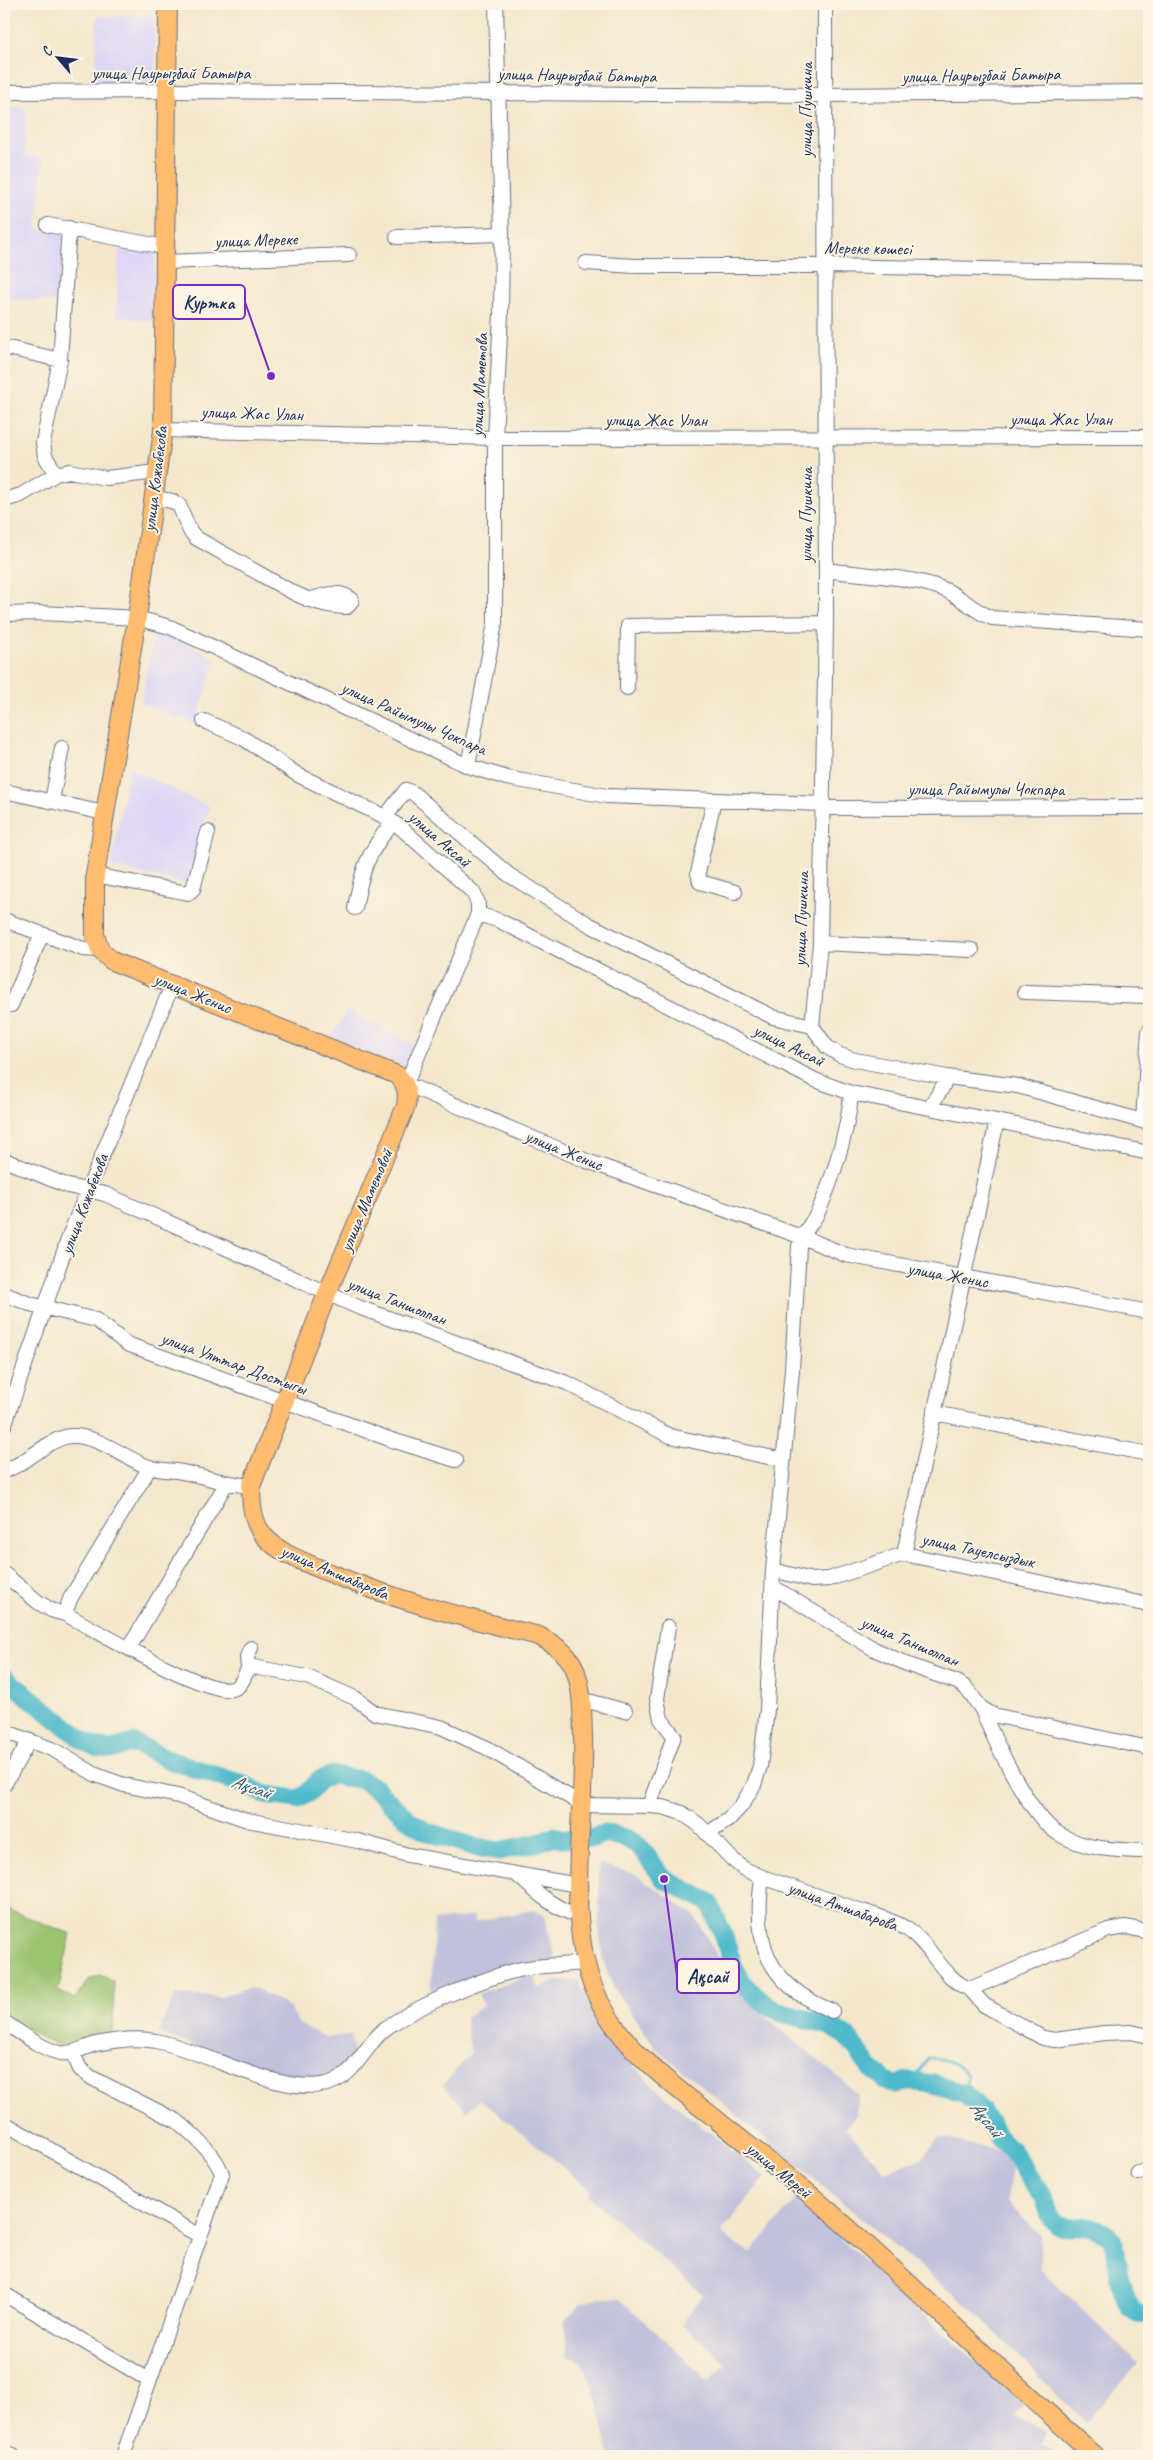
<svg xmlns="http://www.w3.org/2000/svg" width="1153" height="2460" font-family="Caveat,sans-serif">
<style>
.built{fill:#ddd5f6}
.industrial{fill:#c2c1dc}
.green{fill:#9bc36f;stroke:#5b7966}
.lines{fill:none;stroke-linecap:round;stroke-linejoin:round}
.stream{stroke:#4eb9cb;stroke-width:3}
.river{stroke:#4eb9cb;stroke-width:19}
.minor-casing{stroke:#676f84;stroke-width:16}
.major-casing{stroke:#676f84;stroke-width:20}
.minor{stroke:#fff;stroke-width:14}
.major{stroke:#fdbc70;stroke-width:18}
.labels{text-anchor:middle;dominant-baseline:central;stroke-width:4;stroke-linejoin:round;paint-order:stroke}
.street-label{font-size:18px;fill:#1b2f5e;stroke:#fcf5e5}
.water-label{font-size:19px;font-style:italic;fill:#2a587f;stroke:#fcf5e5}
.leader{fill:none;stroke:#7b2cbf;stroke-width:2}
.callout-dot{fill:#7b2cbf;stroke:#fcf5e5;stroke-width:2}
.callout{fill:#fcf5e5;stroke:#7b2cbf;stroke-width:2}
.callout-label{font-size:19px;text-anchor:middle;font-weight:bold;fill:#1b2f5e}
</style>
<rect width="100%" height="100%" fill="#fcf5e5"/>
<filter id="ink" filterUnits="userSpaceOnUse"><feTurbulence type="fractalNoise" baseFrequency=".02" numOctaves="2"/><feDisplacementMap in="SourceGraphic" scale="10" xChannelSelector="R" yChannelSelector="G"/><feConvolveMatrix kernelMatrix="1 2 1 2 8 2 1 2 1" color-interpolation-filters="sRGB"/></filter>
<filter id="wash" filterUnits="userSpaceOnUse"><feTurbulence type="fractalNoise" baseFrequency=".0096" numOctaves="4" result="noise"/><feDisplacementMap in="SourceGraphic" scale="20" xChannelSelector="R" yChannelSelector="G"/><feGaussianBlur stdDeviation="1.12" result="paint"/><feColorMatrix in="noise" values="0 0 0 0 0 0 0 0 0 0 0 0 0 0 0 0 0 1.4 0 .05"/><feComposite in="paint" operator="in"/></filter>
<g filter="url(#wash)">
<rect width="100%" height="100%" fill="#f4e7cc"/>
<path class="built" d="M154,15L155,83L96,82L97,17Z
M4,106L26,107L25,156L43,158L37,229L63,233L58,302L4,299Z
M119,244L155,253L154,321L116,317Z
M155,631L174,637L215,659L196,725L141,703Z
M129,768L210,807L200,833L188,884L111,867Z
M348,1010L414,1045L405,1068L331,1038Z"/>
<path class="industrial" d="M599,1864L635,1874L695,1916L738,1993L858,2094L856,2115L845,2127L884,2171L921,2159L940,2137L998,2151L1012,2165L1007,2203L1040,2235V2268L1138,2363L1086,2423L977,2314L656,2048L614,1989L603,1961L599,1928Z
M533,1910L544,1914L556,1960L431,1997L434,1921L474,1916L475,1922Z
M533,1974L539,1988L558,1980L578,1981L596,2017L622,2054L662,2094L765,2177L721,2232L738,2246L751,2252L797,2198L922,2314L1025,2405L1014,2417L1047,2431L1041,2445L1063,2456H609L595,2390L581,2361L567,2357L565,2322L580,2304L601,2297L620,2299L709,2381L727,2364L682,2324L703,2295L588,2195L591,2190L480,2099L467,2111L443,2085L471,2053L465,2017L484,2005L478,1994Z
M247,1988L257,1989L290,2008L299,2024L327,2038L352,2034L353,2057L340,2070L329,2077L311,2079L274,2073L158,2033L175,1995L221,1997Z"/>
<path class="green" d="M4,1908L71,1934L58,1991L75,1999L89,1979L101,1975L114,1982L113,2033L62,2046L42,2038L4,2015Z"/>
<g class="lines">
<path class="stream" d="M908,2081L919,2071L928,2059C944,2057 957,2063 967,2076L965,2094"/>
<path class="river" d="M4,1677L84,1741L98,1748L113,1749L134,1743L172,1761L245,1785L265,1795L298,1799L307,1794L319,1780L332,1775L362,1780L375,1788L410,1821L425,1831L475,1847L499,1851L537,1843L554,1836L565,1839L594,1838L604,1833L628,1839L640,1847L664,1879L709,1902L723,1934L733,1965L744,1985L764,2003L782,2013L828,2025L847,2036L870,2068L886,2081L897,2084L908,2081L934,2084L965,2094L982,2111L998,2137L1012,2151L1044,2198L1050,2215L1057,2225L1069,2228L1090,2226L1108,2234L1113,2241C1117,2259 1120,2295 1131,2308C1136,2314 1142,2315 1149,2315"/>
</g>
</g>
<g filter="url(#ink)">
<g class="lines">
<g class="minor-casing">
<path id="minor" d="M4,92L168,91L824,95L1149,92
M48,225L165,247
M397,237L502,234
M165,262L349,255
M586,263L636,266H825L1149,272
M4,347L60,360
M163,430L495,438L1149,437
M56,474L45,456L43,443L60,360L69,228
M154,498L172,501L179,505L190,531L196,538L292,592C310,601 327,607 347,607L352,600C339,588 323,596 308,600
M4,500L21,495L56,474L69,471L106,478L157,472
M826,570C860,575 912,576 943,589C961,596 973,611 992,618L1149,629
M4,614L41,613L137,618L170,627L468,766L507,778L607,796L823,804
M627,688L628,626L826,623
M204,721L243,738L298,775L385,817L400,827L473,892L478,903V914L500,921L815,1080L851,1093L997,1121L1149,1153
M468,766L495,623V438L501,313L502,234L496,4
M4,791L104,813
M714,800L698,873L700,882L735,892
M52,801L62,748
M823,808L1149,807
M385,817L406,790L413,793L509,875L590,925L773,1017L812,1026L827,1047L840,1055L855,1060L947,1077L1018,1086L1149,1123
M95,875L188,893L193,889L208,832
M355,908C362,870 367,853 393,822
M478,914L406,1084L587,1161L802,1237L846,1255L1149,1312
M4,920L83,949L100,950
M820,943L972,950
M1025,992L1149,996
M11,1005L42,934
M812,1026L820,943L826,623L825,4
M929,1108L941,1090L947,1077
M1143,1121L1149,1031
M4,1160L68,1186L105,1194L358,1307L567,1383L670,1436L783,1460
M4,1294L30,1304L96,1320L127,1344L392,1440L456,1460
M934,1413L1149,1454
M4,1426L70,1234L172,985
M4,1471C27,1464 50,1437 71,1436C96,1434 126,1459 149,1467C161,1471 175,1470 187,1473C210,1478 227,1484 251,1486
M904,1554L997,1121
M773,1570L812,1580L829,1579L904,1554L1149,1605
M4,1574L38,1602L51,1610L65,1614C94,1629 206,1695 232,1689C242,1687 244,1676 248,1669L253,1667L307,1677L355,1698L375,1713L441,1727L487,1748L583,1805L649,1806L663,1807L682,1813L698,1824L732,1859L744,1869L762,1877C792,1887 823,1898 853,1908C871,1914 891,1919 907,1929C932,1945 942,1979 970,1989L1108,1930L1126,1927L1149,1932
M773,1587L874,1649L909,1665L957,1682L966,1688L981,1708L993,1715L1149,1748
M65,1614L70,1599L150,1467
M129,1648L226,1484
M248,1669L247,1657L251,1648
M581,1699L625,1711
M981,1708C994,1739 1030,1818 1059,1834C1084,1849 1112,1850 1140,1851
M4,1731L54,1750L96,1775L124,1785L178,1796L247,1820L358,1841L408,1855L578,1885
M4,1785L29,1741
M649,1806L674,1736L661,1719L657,1699L668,1627
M707,1834L728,1820L741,1806L754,1785L760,1766L767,1710L773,1570L792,1370L799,1246C802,1233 812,1224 818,1212C832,1182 849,1127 851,1093
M517,1875C536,1892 553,1908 579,1916
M762,1877C753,1943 766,1984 832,2011
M970,1989L984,2005L1043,2038L1055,2040L1104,2033L1131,2032L1149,2036
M4,2022C20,2032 41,2049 60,2053C73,2055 84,2047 96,2044C115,2040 137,2037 156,2041C204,2050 283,2098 330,2083C356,2075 366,2043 386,2028C417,2006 491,1974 528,1968C546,1965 566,1965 585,1963
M73,2053L80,2069L92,2078L177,2121C193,2134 215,2154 222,2174L123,2456
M4,2123L200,2236
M1138,2173L1149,2171
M4,2294L149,2380
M4,2451L13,2456"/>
</g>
<g class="major-casing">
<path id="major" d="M168,4L163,430L137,618L95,875V935L100,950L112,961L397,1075C407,1085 408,1092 406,1106L327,1294L251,1486C251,1503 252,1522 264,1536C280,1554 302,1561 323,1570C392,1600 466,1618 539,1636C553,1644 567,1652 574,1667C583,1688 582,1713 583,1735C586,1815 564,1916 594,1989C616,2045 671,2084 717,2120C754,2150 793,2179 829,2211C920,2291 1005,2377 1096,2456"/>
</g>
<use href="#minor" class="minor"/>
<use href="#major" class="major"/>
</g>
</g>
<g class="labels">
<g class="street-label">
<text x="171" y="73">улица Наурызбай Батыра</text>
<text transform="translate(577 75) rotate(1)">улица Наурызбай Батыра</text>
<text transform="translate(981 75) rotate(-1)">улица Наурызбай Батыра</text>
<text transform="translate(806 110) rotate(-90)">улица Пушкина</text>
<text transform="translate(256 240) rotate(-2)">улица Мереке</text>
<text transform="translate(868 248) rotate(1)">Мереке көшесі</text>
<text transform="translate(479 385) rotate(-87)">улица Маметова</text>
<text transform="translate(252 413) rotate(2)">улица Жас Улан</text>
<text x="1061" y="419">улица Жас Улан</text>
<text x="656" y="420">улица Жас Улан</text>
<text transform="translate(155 479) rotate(-83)">улица Кожабекова</text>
<text transform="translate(806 515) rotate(-90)">улица Пушкина</text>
<text transform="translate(414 718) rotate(24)">улица Райымулы Чокпара</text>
<text x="986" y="789">улица Райымулы Чокпара</text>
<text transform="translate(440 839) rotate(41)">улица Аксай</text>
<text transform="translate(801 919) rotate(-88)">улица Пушкина</text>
<text transform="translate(193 993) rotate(22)">улица Женис</text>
<text transform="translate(789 1045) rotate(26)">улица Аксай</text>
<text transform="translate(564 1150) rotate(22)">улица Женис</text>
<text transform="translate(366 1200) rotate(-67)">улица Маметовой</text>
<text transform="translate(84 1204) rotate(-69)">улица Кожабекова</text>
<text transform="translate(948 1275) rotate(10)">улица Женис</text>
<text transform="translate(397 1301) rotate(21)">улица Таншолпан</text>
<text transform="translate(234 1363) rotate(20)">улица Улттар Достыгы</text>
<text transform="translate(978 1550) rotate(12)">улица Тауелсыздык</text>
<text transform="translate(335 1572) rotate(23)">улица Атшабарова</text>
<text transform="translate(910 1641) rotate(23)">улица Таншолпан</text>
<text transform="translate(843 1906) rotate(20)">улица Атшабарова</text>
<text transform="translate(779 2170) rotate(39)">улица Мерей</text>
</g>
<g class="water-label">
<text transform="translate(251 1787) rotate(19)">Ақсай</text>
<text transform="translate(986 2119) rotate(52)">Ақсай</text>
</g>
</g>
<path class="leader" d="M271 376L245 302M664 1879L677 1976"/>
<g class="callout-dot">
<circle cx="271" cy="376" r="5"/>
<circle cx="664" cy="1879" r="5"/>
</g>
<g class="callout">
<rect x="173" y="285" width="72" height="34" rx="5"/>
<rect x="677" y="1959" width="62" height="34" rx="5"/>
</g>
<g class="callout-label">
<text x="209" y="309">Куртка</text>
<text x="708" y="1983">Ақсай</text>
</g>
<rect width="1153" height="2460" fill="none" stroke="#fcf5e5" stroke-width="20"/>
<g transform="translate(58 58) rotate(298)" stroke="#fcf5e5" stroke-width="4" paint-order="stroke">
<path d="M0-4L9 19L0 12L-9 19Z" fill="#1b2f5e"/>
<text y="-8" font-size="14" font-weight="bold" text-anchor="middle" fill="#1b2f5e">С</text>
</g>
</svg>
